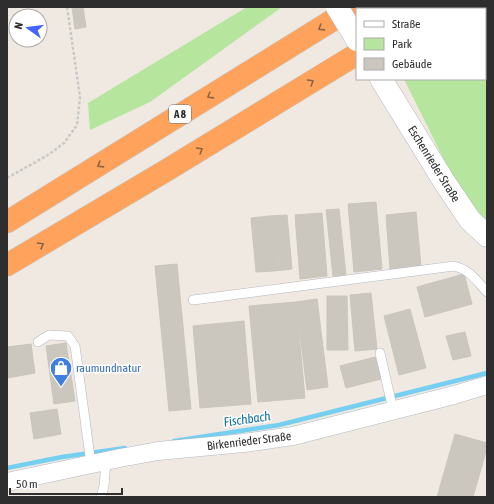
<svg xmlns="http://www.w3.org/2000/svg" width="494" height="504" font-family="'Asap Condensed',sans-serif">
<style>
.green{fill:#b6e59e}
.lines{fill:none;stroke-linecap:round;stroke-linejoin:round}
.stream{stroke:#75cff0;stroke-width:4.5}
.building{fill:#cbc7bf;stroke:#cbc5ba}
.service-casing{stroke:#b4b7c1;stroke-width:10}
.minor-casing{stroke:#b4b7c1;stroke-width:19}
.tertiary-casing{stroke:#b4b7c1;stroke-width:23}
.motorway-casing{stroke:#c9c9c9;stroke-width:23}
.path{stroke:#c9c9c9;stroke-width:2.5;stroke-dasharray:3 2;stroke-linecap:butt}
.service{stroke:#fff;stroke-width:9}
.minor{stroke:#fff;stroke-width:18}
.tertiary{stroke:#fff;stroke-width:22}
.motorway{stroke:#ffa35c;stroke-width:22}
.tertiary-bridge-casing{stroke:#b4b7c1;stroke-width:23;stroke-linecap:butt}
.tertiary-bridge{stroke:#fff;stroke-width:22}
.oneway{stroke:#8c6343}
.labels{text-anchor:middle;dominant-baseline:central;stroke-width:3;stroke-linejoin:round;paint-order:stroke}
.shield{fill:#fff;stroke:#6d6d6d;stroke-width:1}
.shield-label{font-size:11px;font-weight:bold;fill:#2e2e2e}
.street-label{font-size:12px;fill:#2e2e2e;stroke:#fff}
.shop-label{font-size:12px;fill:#366cbe;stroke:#fff;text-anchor:start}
.water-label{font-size:13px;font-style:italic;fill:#0d6fa3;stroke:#fff}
</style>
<rect width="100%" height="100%" fill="#efe9e1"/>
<path class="green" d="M247,7H282L150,102L90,130L88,103Z
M466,7H487V222L484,219L454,180L404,79H485V9H463Z"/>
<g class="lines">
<path class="stream" d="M174,441L279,425L487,373
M7,468L62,457L125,448"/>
</g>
<path class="building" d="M72,7H83L86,27L75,29Z
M376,202L382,269L354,272L348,204Z
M339,209L346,275L333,276L326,210Z
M416,212L421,266L390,269L386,215Z
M322,213L327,276L300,279L295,215Z
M287,215L292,269L274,271L269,216Z
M269,216L274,271L256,272L251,218Z
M177,264L191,409L169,411L155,266Z
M464,274L472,304L425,317L417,287Z
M371,293L377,349L355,351L350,295Z
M327,296H347L348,350H327Z
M317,299L328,387L307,390L296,302Z
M296,302L305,398L258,402L249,306Z
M410,309L426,368L399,375L384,316Z
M244,321L251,404L200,408L193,326Z
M465,332L471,356L453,360L446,336Z
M66,343L75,401L54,404L46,346Z
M31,344L35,373L7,378V347Z
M375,357L381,379L346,388L340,366Z
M57,409L61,434L34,439L30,413Z
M455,434L487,443V448L473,497H437Z"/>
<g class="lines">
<g class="service-casing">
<path id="service" d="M193,300L454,266C470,270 476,280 487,292
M38,342L49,335L68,336L75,346L91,464
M380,353L393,410
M101,497L104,486L106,461"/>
</g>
<g class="minor-casing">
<path id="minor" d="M7,482L120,458L158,451L244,443L293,436L454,395L487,385"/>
</g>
<g class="tertiary-casing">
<path id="tertiary" d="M381,79L445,183L470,220L487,236"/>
</g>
<g class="motorway-casing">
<path id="motorway" d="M431,9L434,7
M7,222L354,7
M7,265L167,170L357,54"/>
</g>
<path class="path" d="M7,178L48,155L64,143L77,125L80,97L67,7"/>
<use href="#service" class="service"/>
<use href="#minor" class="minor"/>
<use href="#tertiary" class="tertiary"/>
<use href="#motorway" class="motorway"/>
<g class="tertiary-bridge-casing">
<path id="tertiary-bridge" d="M337,7L357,40"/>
</g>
<use href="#tertiary-bridge" class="tertiary-bridge"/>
</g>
<defs><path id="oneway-chevron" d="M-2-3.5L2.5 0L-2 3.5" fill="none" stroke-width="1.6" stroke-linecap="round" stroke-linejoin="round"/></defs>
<g class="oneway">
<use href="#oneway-chevron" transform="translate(321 28) rotate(148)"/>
<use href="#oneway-chevron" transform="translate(311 82) rotate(-31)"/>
<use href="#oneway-chevron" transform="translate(210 96) rotate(148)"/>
<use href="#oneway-chevron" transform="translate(200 150) rotate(-31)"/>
<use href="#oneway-chevron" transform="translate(100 165) rotate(148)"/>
<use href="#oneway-chevron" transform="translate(41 245) rotate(-31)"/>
</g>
<defs>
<g id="shop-pin" transform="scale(1.15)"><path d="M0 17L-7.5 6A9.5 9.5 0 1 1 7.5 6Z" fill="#3f7fe0" stroke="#fff"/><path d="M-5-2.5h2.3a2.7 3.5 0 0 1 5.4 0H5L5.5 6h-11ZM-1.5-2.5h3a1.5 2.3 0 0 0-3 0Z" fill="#fff"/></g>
</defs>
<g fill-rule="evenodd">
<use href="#shop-pin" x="61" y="368"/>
</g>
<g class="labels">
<rect class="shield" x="169" y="105" width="22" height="18" rx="3"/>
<g class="shield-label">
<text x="180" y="114">A 8</text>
</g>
<g class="street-label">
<text transform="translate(434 164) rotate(58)">Eschenrieder Straße</text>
<text transform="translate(249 441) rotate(-7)">Birkenrieder Straße</text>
</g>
<g class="shop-label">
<text x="76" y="368">raumundnatur</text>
</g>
<g class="water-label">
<text transform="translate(247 419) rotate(-8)">Fischbach</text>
</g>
</g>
<rect width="494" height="504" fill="none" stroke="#2e2e2e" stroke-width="16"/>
<rect x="356" y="8" width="130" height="72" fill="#ffffff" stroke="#ababab"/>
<rect x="364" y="21" width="20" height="6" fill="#ffffff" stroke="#ababab"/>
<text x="392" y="28" font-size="12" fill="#2e2e2e">Straße</text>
<rect x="364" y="38" width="20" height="12" fill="#b6e59e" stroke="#ababab"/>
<text x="392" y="48" font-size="12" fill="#2e2e2e">Park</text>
<rect x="364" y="58" width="20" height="12" fill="#cbc7bf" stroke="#ababab"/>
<text x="392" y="68" font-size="12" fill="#2e2e2e">Gebäude</text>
<g transform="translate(28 28) rotate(284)"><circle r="19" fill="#ffffff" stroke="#ababab"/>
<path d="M0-3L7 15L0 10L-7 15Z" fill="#4264fb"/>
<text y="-6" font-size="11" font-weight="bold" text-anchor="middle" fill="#2e2e2e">N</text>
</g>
<path d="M10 488v6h112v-6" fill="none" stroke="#2e2e2e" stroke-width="2"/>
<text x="16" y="488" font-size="12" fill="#2e2e2e" stroke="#ffffff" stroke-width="3" paint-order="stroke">50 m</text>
</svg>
